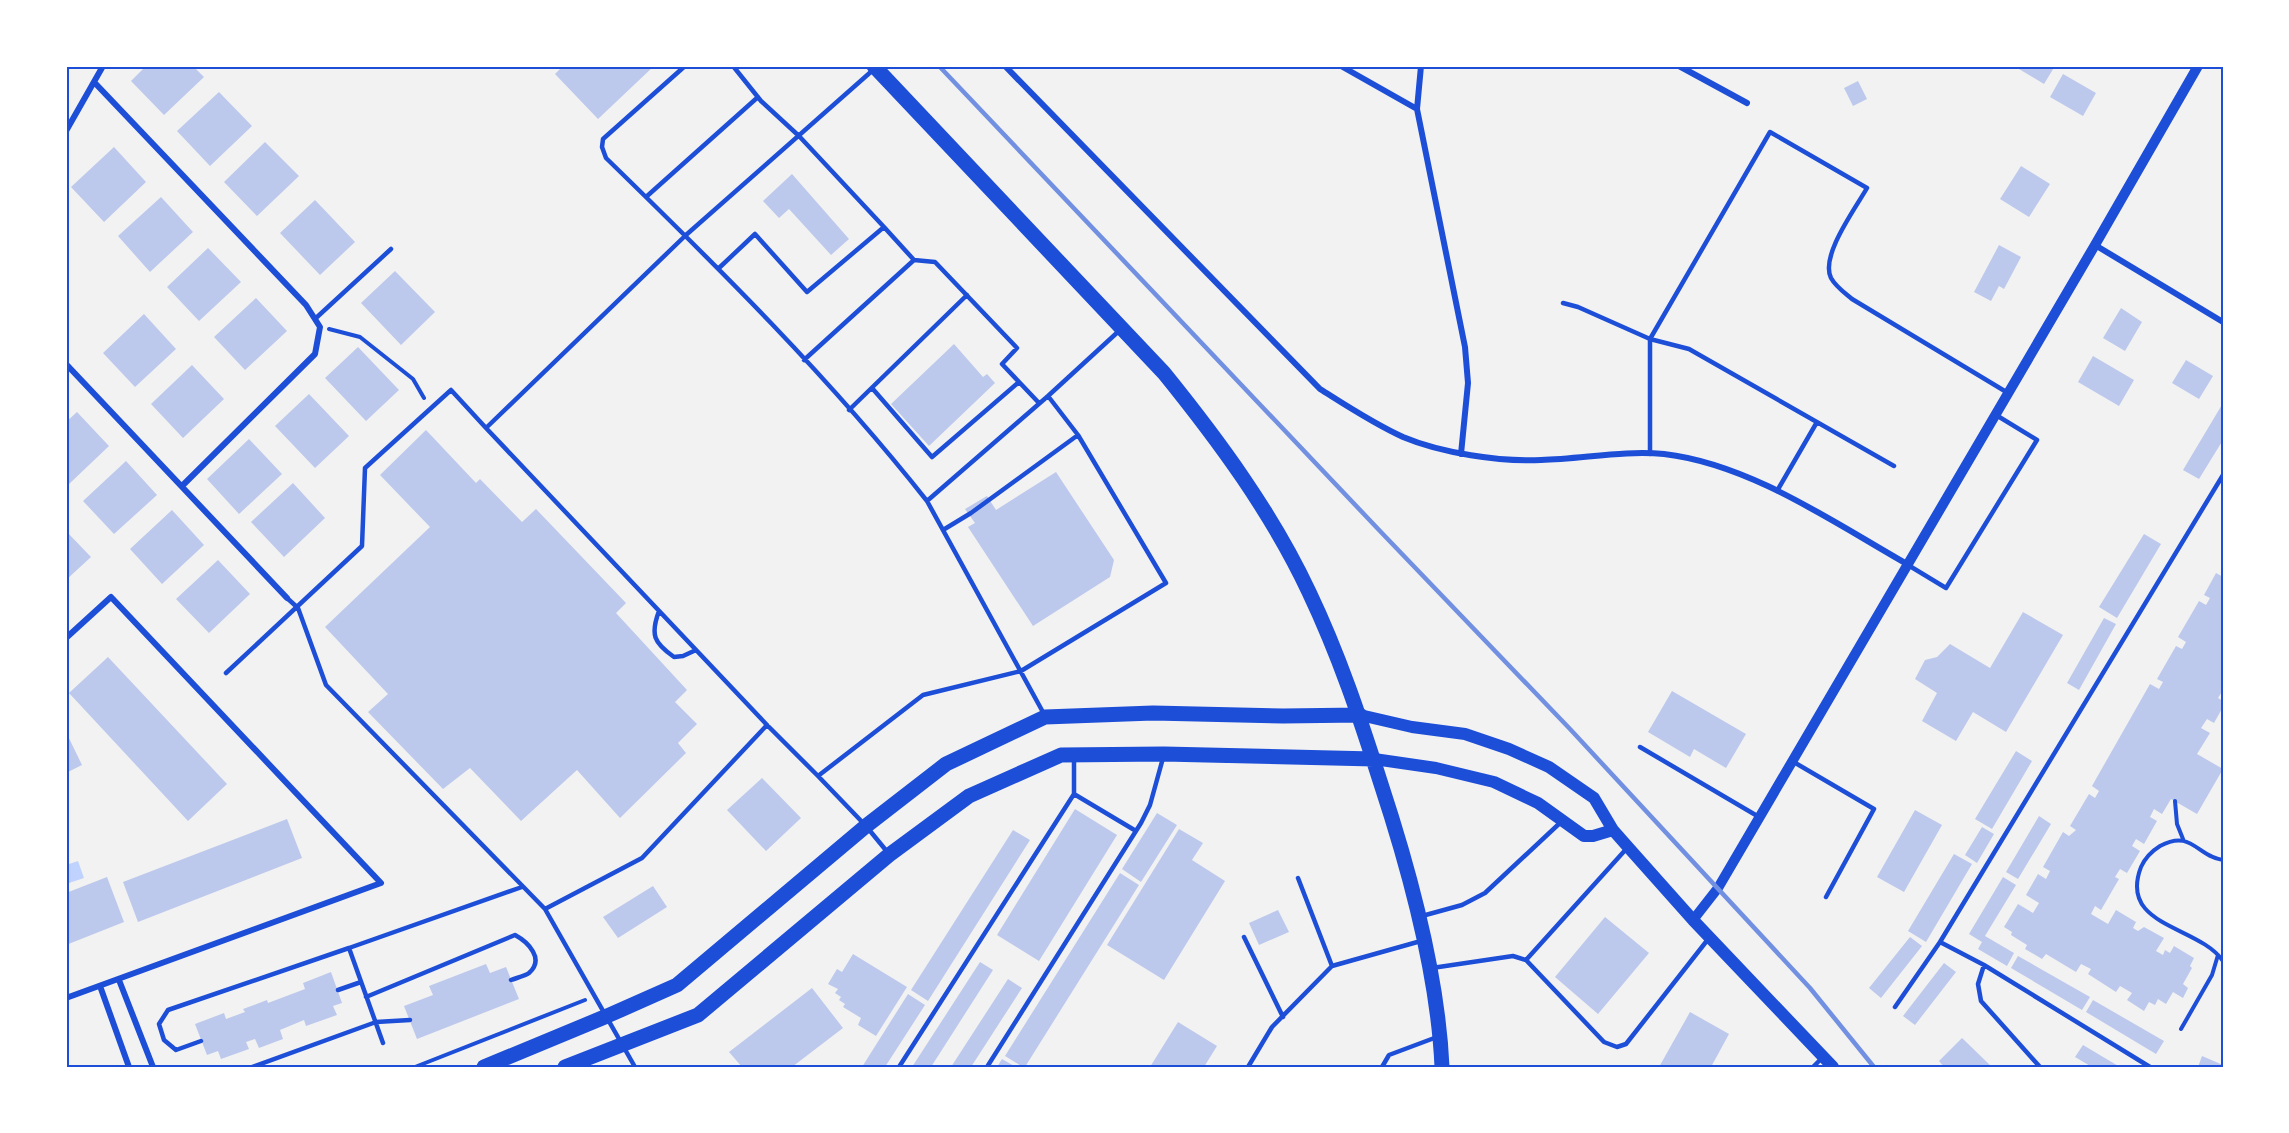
<svg xmlns="http://www.w3.org/2000/svg" width="2289" height="1133" font-family="'Varela Round',sans-serif">
<style>
.water{fill:#bfd3fe}
.building{fill:#bdc9ec}
.lines{fill:none;stroke-linecap:round;stroke-linejoin:round}
.path{stroke:#1d4ed8;stroke-width:4}
.service{stroke:#1d4ed8;stroke-width:4.5}
.minor{stroke:#1d4ed8;stroke-width:6}
.tertiary{stroke:#1d4ed8;stroke-width:10}
.secondary{stroke:#1d4ed8;stroke-width:12}
.primary{stroke:#1d4ed8;stroke-width:15}
.rail{stroke:#7290e2;stroke-width:4.5}
.neatline{fill:none;stroke:#1d4ed8;stroke-width:2}
</style>
<rect width="100%" height="100%" fill="#f2f2f2"/>
<path class="water" d="M78,861L84,878L66,884V865Z"/>
<path class="building" d="M146,66H193L204,77L164,115L131,81Z
M563,66H654L598,119L555,74Z
M2014,66H2055L2044,84Z
M2063,74L2096,93L2083,116L2050,97Z
M1858,81L1867,99L1853,106L1844,88Z
M219,92L252,126L210,166L177,131Z
M265,142L299,176L257,216L224,182Z
M114,147L146,182L104,222L71,187Z
M2021,166L2050,184L2029,217L2000,199Z
M792,174L849,239L831,255L789,209L779,218L763,201Z
M161,197L193,232L150,272L118,236Z
M315,200L355,242L320,275L280,233Z
M1999,245L2021,257L2004,289L1999,286L1991,301L1974,292Z
M208,248L241,282L199,321L167,287Z
M395,271L435,312L401,345L361,303Z
M256,298L287,331L245,370L214,337Z
M2121,308L2142,322L2125,351L2103,338Z
M144,314L176,349L135,387L103,353Z
M954,344L983,377L987,374L995,383L929,446L891,404Z
M358,347L399,390L366,421L325,378Z
M2093,356L2134,380L2119,406L2078,382Z
M2186,360L2213,376L2199,399L2172,383Z
M192,365L224,399L183,438L151,404Z
M309,394L349,436L315,468L275,426Z
M2223,403V440L2199,479L2183,470Z
M77,412L109,446L68,485L66,482V422Z
M426,430L476,483L480,479L522,522L536,509L626,603L616,613L687,690L675,702L697,724L678,743L686,753L620,818L577,770L521,821L470,768L443,789L368,712L388,694L325,627L430,527L380,475Z
M249,439L282,474L239,514L207,479Z
M126,461L157,495L114,534L83,501Z
M1056,472L1114,560L1110,577L1033,626L968,527L975,523L965,509L987,496L996,510Z
M293,483L325,518L284,557L251,522Z
M172,510L204,545L162,584L130,549Z
M66,531L91,557L66,580Z
M2144,534L2161,544L2117,618L2099,607Z
M218,560L250,594L209,633L176,599Z
M2216,573L2223,577V690L2218,698L2223,701V707L2214,723L2207,719L2201,728L2210,733L2197,754L2223,769L2197,814L2171,799L2162,814L2154,809L2150,817L2157,821L2144,844L2136,839L2132,846L2140,851L2127,873L2120,869L2115,877L2119,879L2101,910L2095,906L2091,914L2108,924L2116,910L2136,922L2133,928L2138,931L2144,927L2164,938L2156,951L2163,955L2165,950L2170,953L2174,946L2194,958L2190,966L2192,968L2183,984L2188,988L2183,998L2173,992L2166,1004L2158,999L2155,1005L2149,1002L2144,1011L2127,1000L2132,993L2120,986L2116,992L2088,974L2091,969L2081,964L2076,972L2046,954L2042,959L2025,949L2027,945L2011,935L2012,932L2004,927L2018,904L2033,913L2039,903L2026,895L2038,874L2046,879L2050,871L2043,867L2063,832L2069,836L2076,830L2070,826L2089,794L2095,798L2099,791L2092,786L2150,684L2159,689L2163,682L2157,679L2176,646L2182,649L2186,642L2178,637L2199,601L2206,605L2210,598L2204,595Z
M2023,612L2063,635L2006,732L1973,712L1956,741L1922,721L1937,693L1915,679L1925,660L1937,657L1950,644L1990,668Z
M2104,618L2116,624L2079,690L2067,683Z
M108,657L227,784L188,821L69,693Z
M1672,691L1746,734L1726,768L1694,749L1690,757L1648,732Z
M66,732L82,765L66,773Z
M2016,751L2032,761L1992,829L1975,819Z
M762,778L801,818L766,851L727,810Z
M1075,809L1117,835L1039,961L997,935Z
M1915,810L1942,825L1904,892L1877,877Z
M1157,813L1177,825L1141,882L1122,869Z
M2039,816L2051,824L2018,879L2006,872Z
M287,819L302,858L138,922L123,882Z
M1982,827L1994,834L1977,863L1965,855Z
M1179,829L1203,843L1192,860L1225,881L1164,980L1107,945Z
M1013,830L1030,840L928,1001L911,990Z
M1954,854L1972,864L1926,942L1908,931Z
M1120,873L1139,885L1025,1067H1023L1005,1056Z
M107,877L124,922L66,945V893Z
M2003,877L2016,885L1985,936L2014,953L2007,966L1978,949L1982,942L1969,934Z
M653,886L667,907L618,938L603,917Z
M1278,910L1289,932L1259,945L1249,923Z
M1605,917L1649,953L1598,1014L1555,977Z
M1910,937L1922,946L1881,998L1869,988Z
M853,954L907,987L876,1036L858,1025L861,1018L843,1007L845,1004L839,1000L841,997L835,993L838,989L828,984L837,969L842,972Z
M2018,956L2090,997L2082,1010L2011,968Z
M980,962L993,970L931,1067H912Z
M1944,963L1956,972L1915,1025L1903,1016Z
M486,964L490,973L506,967L519,999L417,1039L404,1006L433,995L429,986Z
M331,972L342,1003L333,1006L337,1015L306,1026L304,1020L280,1030L283,1039L259,1048L255,1039L246,1042L249,1049L221,1059L218,1051L207,1055L195,1024L224,1013L226,1019L245,1012L243,1009L267,1000L268,1003L305,989L303,983Z
M1008,979L1022,988L971,1067H951Z
M812,988L843,1028L792,1067H742L729,1052Z
M908,994L925,1005L885,1067H862Z
M2093,1000L2164,1041L2156,1054L2086,1012Z
M1690,1012L1729,1034L1711,1067H1659Z
M1178,1022L1217,1046L1204,1067H1150Z
M1962,1038L1992,1067H1944L1939,1061Z
M2083,1045L2120,1067H2092L2075,1057Z
M2202,1056L2223,1065V1067H2198Z
M1002,1059L1016,1067H997Z"/>
<g class="lines">
<path class="path" d="M329,329L360,337L413,379L424,398
M2175,801L2177,824L2183,839
M2223,860C2196,856 2192,829 2160,846C2152,851 2145,858 2141,867C2118,927 2198,925 2223,961
M2181,1029L2212,975L2218,955
M415,1067L585,1000"/>
<path class="service" d="M685,66L603,139L602,147L606,158C718,267 830,378 927,501L1048,396L1120,330
M873,70L686,235L486,428L767,725L818,776L923,695L1021,671L1166,583L1078,435L1048,396
M646,197L758,97
M914,260L935,262L1017,348L1002,364L1039,403
M719,268L755,234L807,292L884,227L799,136L761,101L733,66
M1563,303L1578,307L1650,339L1689,349L1894,466
M316,318L391,249
M804,360L914,260L884,227
M872,388L932,457L1019,382
M849,410L967,295
M1650,454V339L1770,132L1867,188C1855,209 1820,256 1831,278C1836,287 1845,293 1852,299L2008,393
M1777,491L1817,422
M927,501L1044,714
M943,530L971,513L1078,435
M1908,565L1946,588L2037,440L1996,415
M287,598L298,608L326,685L545,909
M659,611C650,635 654,643 674,657L683,656L696,650
M226,673L362,546L365,468L451,390L486,428
M1640,747L1759,817
M1792,761L1874,809L1826,897
M818,776L866,826L889,854
M1074,794L1136,831
M1298,878L1332,966L1421,941
M1422,916L1462,905L1485,893L1561,822
M1244,937L1283,1017
M1526,960L1628,847
M1984,965L1978,984L1981,1001L2040,1067
M1432,968L1513,956L1526,960L1604,1042L1617,1047L1626,1044L1709,938
M338,990L361,982
M366,997L515,935C528,942 545,959 529,973C525,976 516,978 511,980
M1895,1007L1940,942
M201,1041L176,1050L164,1040L159,1024L168,1010L349,948
M383,1043L349,948L522,887
M252,1067L376,1022L410,1020
M635,1067L545,909L642,858L767,725
M899,1067L1074,794V758
M987,1067L1141,823L1150,805L1163,758
M1248,1067L1272,1027L1332,966
M1382,1067L1389,1055L1437,1037
M1813,1067L1823,1057
M2150,1067L1984,965L1940,942L2223,475"/>
<path class="minor" d="M1005,66L1320,389C1347,406 1374,424 1403,437C1441,453 1500,462 1541,460C1582,459 1624,450 1664,454C1750,464 1833,522 1907,564
M1341,66L1417,109L1465,347L1468,383L1461,454
M1679,66L1747,103
M94,82L306,305L320,327L315,354L182,486
M1417,109L1421,66
M66,131L103,66
M2095,245L2223,322
M66,364L287,598
M66,638L111,597L381,883L66,998
M119,980L153,1067
M100,986L129,1067"/>
<path class="tertiary" d="M1693,920L1718,888L2095,245L2198,66"/>
<path class="secondary" d="M1360,715L1412,727L1465,734L1509,749L1549,767L1594,798L1613,830L1628,847L1693,920L1833,1067
M1374,759L1436,768L1494,782L1538,803L1584,836H1593L1613,830"/>
<path class="primary" d="M874,66L1164,373C1219,441 1272,513 1309,592C1339,655 1360,718 1381,784C1410,872 1438,974 1442,1067
M484,1067L607,1016L677,985L866,826L946,764L1045,717L1153,713L1283,716L1360,715
M565,1067L698,1015L889,855L969,796L1061,755L1164,754L1374,759"/>
<path class="rail" d="M939,66L1379,530L1570,729L1810,988L1874,1067"/>
</g>
<rect width="2289" height="1133" fill="none" stroke="#ffffff" stroke-width="135"/>
<rect x="68" y="68" width="2154" height="998" class="neatline"/>
</svg>
